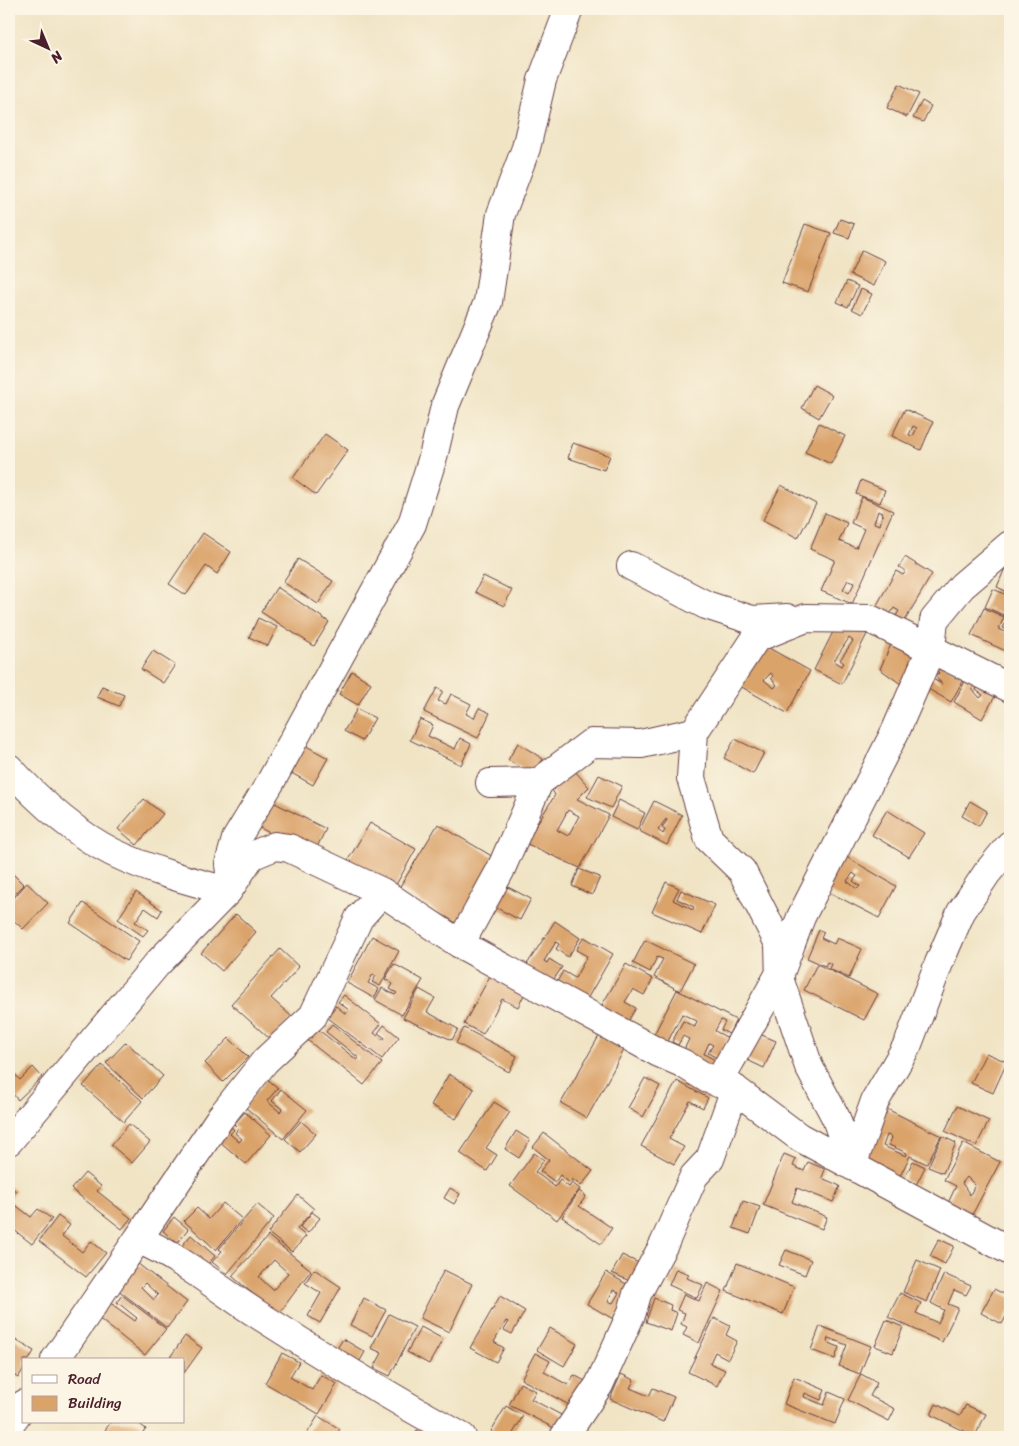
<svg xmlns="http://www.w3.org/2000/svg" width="1019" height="1446" font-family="Sriracha,sans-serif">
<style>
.building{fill:#daa36a;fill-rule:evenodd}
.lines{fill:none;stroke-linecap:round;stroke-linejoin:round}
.minor-casing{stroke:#633d42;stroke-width:30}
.minor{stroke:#fff;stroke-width:28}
</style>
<rect width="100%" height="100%" fill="#fcf5e5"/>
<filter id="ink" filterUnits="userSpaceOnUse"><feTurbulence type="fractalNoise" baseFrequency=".02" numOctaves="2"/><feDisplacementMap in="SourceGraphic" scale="10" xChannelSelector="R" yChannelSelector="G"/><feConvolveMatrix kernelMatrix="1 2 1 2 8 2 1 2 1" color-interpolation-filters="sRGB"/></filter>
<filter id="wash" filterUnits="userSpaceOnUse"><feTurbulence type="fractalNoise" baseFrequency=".0096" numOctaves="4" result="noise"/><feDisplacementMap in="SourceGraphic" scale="20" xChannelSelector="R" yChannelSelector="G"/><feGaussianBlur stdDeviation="1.12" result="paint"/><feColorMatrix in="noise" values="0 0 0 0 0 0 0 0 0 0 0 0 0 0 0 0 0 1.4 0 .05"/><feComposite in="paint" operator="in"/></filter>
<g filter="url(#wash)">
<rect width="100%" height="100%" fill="#f0e4c5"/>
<g id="blocks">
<path class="building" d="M899,84L919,94L907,117L887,108Z
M922,101L931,106L923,122L913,118Z
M840,219L854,224L849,238L834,233Z
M805,224L831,233L808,292L782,283Z
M862,250L885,261L874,286L850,275Z
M847,281L858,286L848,307L837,302Z
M861,289L872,294L862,314L852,309Z
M814,385L832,395L819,418L802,408Z
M905,409L933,422L921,450L892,436ZM913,426L917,428L913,436L909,435Z
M819,423L845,436L831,464L805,452Z
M325,434L348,450L316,495L293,478Z
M573,443L610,456L604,470L568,458Z
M861,480L885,490L880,503L856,494Z
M781,485L816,504L798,538L763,520Z
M862,497L893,511L852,604L821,591L835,560L810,549L825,513L847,523L839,541L856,548L864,529L851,523ZM878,511L883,513L880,525L874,523ZM848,580L855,582L849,593L843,589Z
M203,533L231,552L217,574L206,566L186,595L169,584Z
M905,557L932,574L900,629L891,624L899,611L894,608L886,620L873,612L896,571L903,575L906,571L899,567Z
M298,559L333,581L318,604L283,582Z
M1005,568L1010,570V593L997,587Z
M483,576L512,590L504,606L475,592Z
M277,587L329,622L314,646L261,612Z
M993,589L1010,596V618L985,607Z
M984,608L1004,617L999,629L1010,634V653L971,635Z
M258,618L277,627L268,646L249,637Z
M1008,618L1010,619V631L1003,628Z
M839,620L867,634L842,684L814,670ZM849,638L853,641L840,660L844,663L842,666L834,661Z
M758,642L810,671L787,713L740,686ZM771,673L773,676L771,678L777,685L774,688L764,680Z
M892,642L921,656L905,687L880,669Z
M153,651L175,665L163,683L141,669Z
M935,661L965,677L951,702L923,686L929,677L942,684L935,676L939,673L936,670Z
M352,671L371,683L358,705L339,694Z
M967,677L976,682L972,689L980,698L983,695L976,690L980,683L997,693L982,719L954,702Z
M102,686L124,695L119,706L97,697Z
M437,688L443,691L438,701L446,704L451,694L471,704L466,714L474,718L479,708L490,713L478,738L424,712Z
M357,709L375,718L362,741L344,731Z
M420,719L433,725L428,736L455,749L460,738L471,744L461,765L410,740Z
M735,739L764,753L753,774L724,758Z
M301,743L328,758L313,785L286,770Z
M518,743L543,759L533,775L508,760Z
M574,770L589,787L577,799L609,815L580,868L525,843L555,795L551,788ZM568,810L579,816L568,836L557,830Z
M599,775L622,786L611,808L587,797Z
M144,799L163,814L137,845L118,829Z
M269,800L326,829L313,855L256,826Z
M619,800L645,813L637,830L611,817Z
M654,801L682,815L667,845L639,831ZM666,819L667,820L662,828L665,830L663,834L658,830Z
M970,801L987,811L979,826L962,816Z
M887,810L924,833L909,857L872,835Z
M370,823L416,849L392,892L345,865Z
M438,824L495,858L456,923L399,888Z
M843,855L896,886L879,918L823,889ZM853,873L857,876L853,881L860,886L857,889L847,881Z
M579,869L600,877L592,895L572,886Z
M9,870L24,885L9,900Z
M666,882L679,888L673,900L693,910L694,907L677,899L681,890L715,905L702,934L652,912Z
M27,883L48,903L23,929L9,916V903Z
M504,885L531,899L520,920L493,906Z
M136,892L162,910L158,917L145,908L135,922L148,930L143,936L118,919Z
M83,903L139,941L126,961L70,923Z
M236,914L256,932L222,971L201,953Z
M555,921L580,938L568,957L556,949L559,944L556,942L544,961L547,963L549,959L562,967L550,985L524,969Z
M819,930L824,932L821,938L834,944L837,938L862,949L849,978L829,969L831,964L827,962L825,966L807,958Z
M372,936L399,951L380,986L372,982L376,976L373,974L368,983L379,989L374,998L347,983Z
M584,937L613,954L583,1006L553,989L563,971L575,978L587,956L576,950Z
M645,940L694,964L680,991L654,977L663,959L657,957L650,972L633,963Z
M280,949L299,967L271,998L292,1017L271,1040L231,1004Z
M394,964L423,980L402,1015L375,1000L382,988L395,995L397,993L390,989L393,984L385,979Z
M626,964L653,979L644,995L633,989L625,1002L636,1008L626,1025L599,1010Z
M817,964L878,994L864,1020L804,990Z
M490,976L524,995L518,1007L502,999L483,1034L464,1024Z
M419,989L435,998L427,1012L458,1029L452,1040L403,1018Z
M677,990L736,1020L729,1034L721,1030L725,1022L721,1020L715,1031L728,1038L717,1058L708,1053L713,1045L709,1043L704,1054L717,1061L713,1070L682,1054L689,1039L683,1036L678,1045L672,1042L683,1021L695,1027L697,1021L682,1014L666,1045L652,1038Z
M344,995L381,1024L374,1033L383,1040L385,1038L378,1033L384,1025L399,1037L382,1059L327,1017L336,1006L346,1014L349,1010L338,1002Z
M332,1024L382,1063L364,1085L306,1039L315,1027L357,1060L359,1058L326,1032Z
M464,1028L517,1056L509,1072L456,1043Z
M755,1032L776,1041L764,1068L743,1058Z
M599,1036L624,1050L587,1118L561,1103Z
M229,1038L248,1057L223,1082L205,1063Z
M126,1042L163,1076L143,1098L106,1063Z
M986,1053L1007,1062L993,1093L971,1083Z
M102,1065L142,1101L124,1122L83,1086Z
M9,1067L20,1080L33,1067L42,1077L18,1100L9,1090Z
M449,1074L474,1089L456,1119L431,1105Z
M645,1078L660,1086L643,1117L628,1108Z
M267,1079L278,1088L267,1101L280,1112L282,1109L272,1101L281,1089L307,1110L283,1139L245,1107Z
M677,1081L708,1098L703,1108L690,1101L669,1139L684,1147L674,1164L641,1146Z
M494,1102L510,1112L486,1148L497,1155L487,1171L460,1153Z
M957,1106L989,1121L976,1146L945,1131Z
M885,1108L941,1136L927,1164L910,1156L899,1178L859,1158ZM887,1135L892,1137L889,1145L907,1153L906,1156L883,1146Z
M245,1112L271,1135L246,1164L218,1140L230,1126L234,1130L230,1134L239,1142L242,1139L235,1133L238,1128L234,1124Z
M301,1121L316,1134L300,1152L285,1139Z
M129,1124L150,1142L132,1163L111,1145Z
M516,1131L530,1140L519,1158L505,1149Z
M544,1133L593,1171L581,1186L572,1179L570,1183L560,1175L555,1182L540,1171L549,1160L533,1147Z
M942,1136L956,1143L943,1173L928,1167Z
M963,1143L1000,1162L972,1215L948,1203L956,1186L944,1180ZM967,1177L975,1185L970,1195L962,1183Z
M534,1153L544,1160L535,1172L555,1187L560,1180L569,1187L572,1183L580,1189L557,1220L510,1186Z
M784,1154L796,1159L793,1166L804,1171L808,1162L825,1169L822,1178L840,1186L833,1202L797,1188L792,1202L827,1217L822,1229L763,1205Z
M913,1161L925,1167L916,1185L904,1179Z
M85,1173L101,1186L97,1191L131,1218L122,1229L71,1189Z
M9,1186L16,1191L9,1200L31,1217L38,1209L52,1219L32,1244L9,1226Z
M450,1188L460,1194L454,1204L444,1198Z
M579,1191L586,1196L579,1206L612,1228L601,1244L562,1217Z
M298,1195L314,1209L297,1229L306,1236L292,1252L268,1233Z
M743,1201L760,1207L750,1234L733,1228Z
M223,1203L242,1219L216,1250L184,1221L197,1208L209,1219Z
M257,1204L274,1218L227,1274L212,1262L222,1251L219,1249Z
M312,1212L320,1218L308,1233L300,1227Z
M58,1216L70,1225L62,1236L82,1252L91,1241L106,1253L86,1277L39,1241Z
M174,1217L188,1229L177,1243L163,1231Z
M191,1235L215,1256L204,1269L180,1248Z
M268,1236L311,1270L278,1315L232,1276ZM274,1260L288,1273L273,1290L259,1277Z
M939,1239L954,1246L945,1264L930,1256Z
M786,1250L811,1260L805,1275L779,1265Z
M622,1255L643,1265L634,1283L612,1273Z
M917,1260L940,1270L927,1302L903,1292Z
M137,1263L187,1302L167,1328L117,1289ZM145,1283L158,1295L154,1300L141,1287Z
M737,1263L794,1287L783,1314L726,1291Z
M314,1269L341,1287L320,1323L308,1316L321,1293L305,1283Z
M676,1269L689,1274L687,1278L703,1285L697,1298L669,1285Z
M444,1270L472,1284L449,1332L420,1318Z
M606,1272L633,1288L615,1320L587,1304ZM613,1290L619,1293L613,1303L608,1301Z
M944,1274L971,1286L966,1295L954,1290L948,1304L958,1308L942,1342L888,1317L900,1293L921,1303L916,1313L938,1323L944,1310L931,1303Z
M707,1283L723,1291L699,1343L683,1335L687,1327L681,1324L685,1313L677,1310L684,1294L699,1301Z
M994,1289L1010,1297V1309L1002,1324L981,1313Z
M122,1295L166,1329L145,1355L97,1317L109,1302L135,1321L137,1318L117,1302Z
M500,1296L525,1311L512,1334L504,1330L509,1322L506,1321L494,1342L504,1348L496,1362L470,1348Z
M364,1298L386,1310L372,1336L350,1325Z
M654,1298L671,1305L670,1310L677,1313L671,1331L646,1322Z
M389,1314L415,1327L390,1376L374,1368L382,1353L371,1348Z
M714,1318L730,1326L726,1335L737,1341L728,1359L715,1352L710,1363L725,1370L717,1386L688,1372Z
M886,1320L903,1327L893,1353L875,1346Z
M820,1326L871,1346L860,1374L839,1366L847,1345L828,1338L827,1342L839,1347L835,1359L811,1350Z
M421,1327L443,1339L429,1364L407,1352Z
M550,1328L577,1344L564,1366L537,1350Z
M9,1336L34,1351L29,1360H24V1368L18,1378L9,1372Z
M185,1336L202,1348L184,1373V1360H168Z
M343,1339L365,1352L358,1364L336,1350Z
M282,1353L299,1362L290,1377L312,1390L321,1375L337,1384L319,1414L265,1383Z
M535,1353L550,1361L544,1372L568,1385L574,1375L585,1381L571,1406L521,1379Z
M621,1374L634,1380L630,1388L649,1396L653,1388L674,1397L663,1422L610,1399Z
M861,1374L877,1383L870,1396L895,1409L889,1421L848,1400Z
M794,1377L825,1390L821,1400L805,1393L804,1397L824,1405L829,1392L845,1399L835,1424L784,1404Z
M520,1383L536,1391L531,1399L563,1416L556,1429L509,1405Z
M936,1404L960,1416L966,1405L986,1414L975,1436L931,1415Z
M506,1406L523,1416L512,1435L517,1437H501L491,1431Z
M318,1416L340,1429L335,1437H305Z
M111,1422H137L146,1429L140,1437H100Z
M417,1430L430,1437H417L414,1436Z"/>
</g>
</g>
<g filter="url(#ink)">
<use href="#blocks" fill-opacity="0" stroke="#633d42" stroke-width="1"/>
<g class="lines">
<g class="minor-casing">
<path id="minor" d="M631,566L706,605L752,620L787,618
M1010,688L870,619L806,618L756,638L694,732L691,778L709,839L742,871L779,944L780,981L809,1067L836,1118L852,1166L875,1101L908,1044L939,963L961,912L987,873L1010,845
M9,768C38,800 73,832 112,852C149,870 189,881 228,891L231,883L229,864L236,839L270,783L412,524L433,457L445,406L488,302L501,214L526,148L542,80L569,9
M490,783L539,782L591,743L641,744L694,732
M382,892L359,918L313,1016L265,1061L220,1118L138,1239C181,1258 217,1288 257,1314C324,1357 392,1398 462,1437
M460,944L500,871L539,782
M718,1083L780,973L801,917L896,730L931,649L934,620L962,586L1010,545
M9,1141L157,964L228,891L251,856L275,846L289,848L382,892L460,944L659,1053L682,1063L708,1079L728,1084L799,1137L1010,1251
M55,1360L138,1239
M9,1425L24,1404
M564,1437L599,1385L632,1312L637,1294L664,1244L694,1176L710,1159L735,1089"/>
</g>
<use href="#minor" class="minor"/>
</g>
</g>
<rect width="1019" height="1446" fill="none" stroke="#fcf5e5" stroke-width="30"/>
<rect x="22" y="1358" width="162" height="65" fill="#fcf5e5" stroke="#b59f9b"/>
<rect x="32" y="1375" width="25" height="8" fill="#ffffff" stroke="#b59f9b"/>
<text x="68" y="1384" font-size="15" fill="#4a1f2b">Road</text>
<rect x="32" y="1396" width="25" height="15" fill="#daa36a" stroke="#b59f9b"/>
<text x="68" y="1408" font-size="15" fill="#4a1f2b">Building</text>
<g transform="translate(48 48) rotate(136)" stroke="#fcf5e5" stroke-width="4" paint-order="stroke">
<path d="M0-4L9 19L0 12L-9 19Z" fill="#4a1f2b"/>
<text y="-8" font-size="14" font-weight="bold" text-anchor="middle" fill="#4a1f2b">N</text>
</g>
</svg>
